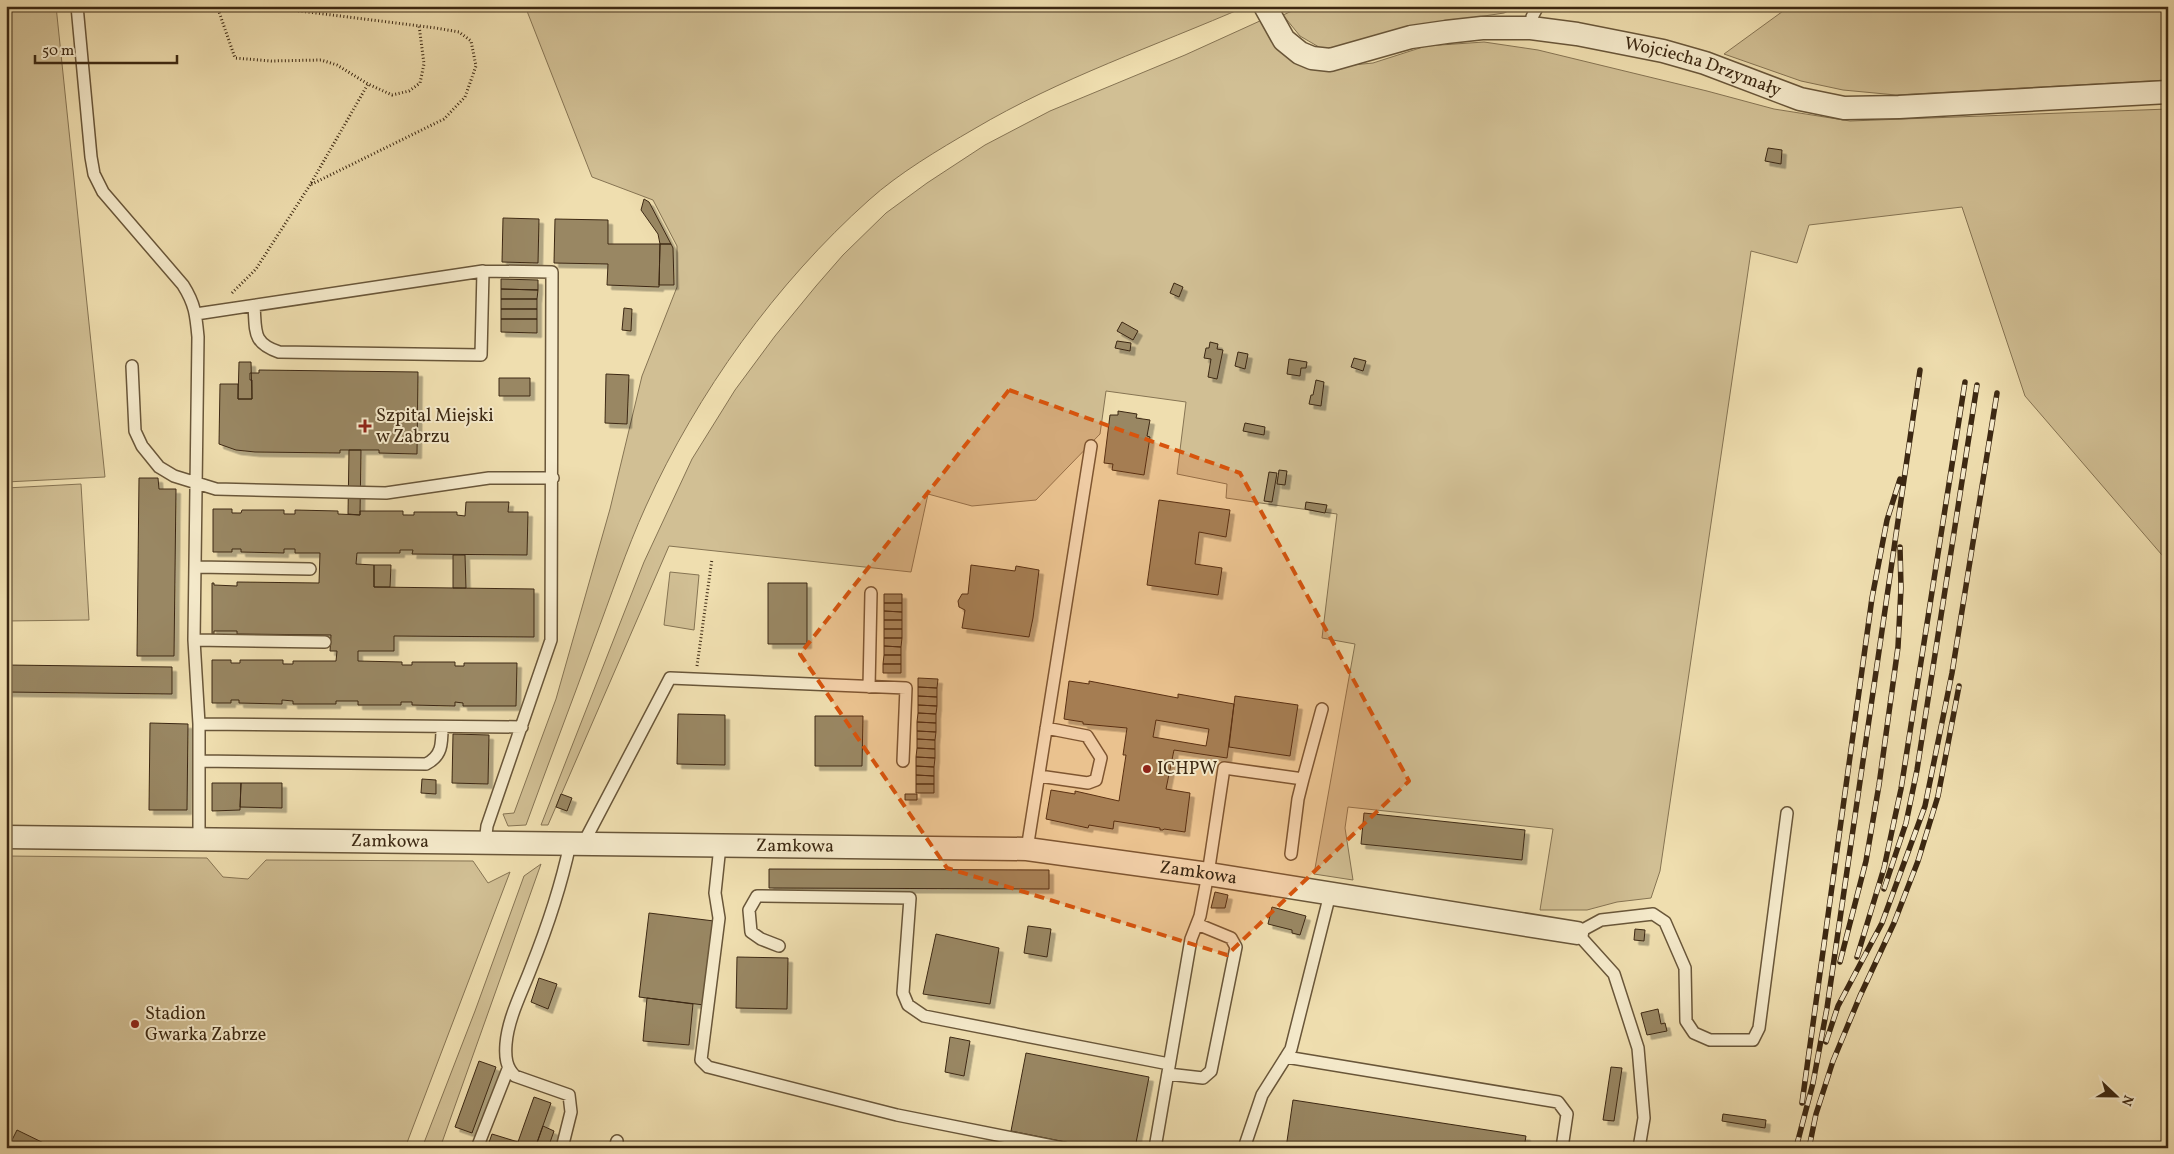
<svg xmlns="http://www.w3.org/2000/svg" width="2174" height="1154" font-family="Vollkorn,serif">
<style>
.green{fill:#d1bf94;stroke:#867453}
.building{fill:#998764;stroke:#3c2812;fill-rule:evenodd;filter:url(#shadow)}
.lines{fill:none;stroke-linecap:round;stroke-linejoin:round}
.lane-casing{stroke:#695639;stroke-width:14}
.street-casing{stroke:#695639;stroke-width:25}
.path{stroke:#3c2812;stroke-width:3;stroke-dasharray:1 2.5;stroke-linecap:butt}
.lane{stroke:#f5eacb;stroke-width:11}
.street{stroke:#f5eacb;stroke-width:22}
.rail-casing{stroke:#3c2812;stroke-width:5.5}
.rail{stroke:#f5eacb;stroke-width:4;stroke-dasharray:11;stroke-linecap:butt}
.marked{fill:#d7540d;fill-opacity:0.2;stroke:#d7540d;stroke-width:4;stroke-dasharray:10 6;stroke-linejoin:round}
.poi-dot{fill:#8f2418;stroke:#f5eacb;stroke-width:2}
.labels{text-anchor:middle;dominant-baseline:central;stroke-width:4;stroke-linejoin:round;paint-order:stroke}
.street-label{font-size:18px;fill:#3c2812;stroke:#f5eacb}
.poi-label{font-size:18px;fill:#3c2812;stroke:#f5eacb;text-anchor:start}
</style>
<defs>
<filter id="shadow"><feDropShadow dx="4.5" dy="4.5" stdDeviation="0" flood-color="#0004"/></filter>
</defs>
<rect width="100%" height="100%" fill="#efdeaf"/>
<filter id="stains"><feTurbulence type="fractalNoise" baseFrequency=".004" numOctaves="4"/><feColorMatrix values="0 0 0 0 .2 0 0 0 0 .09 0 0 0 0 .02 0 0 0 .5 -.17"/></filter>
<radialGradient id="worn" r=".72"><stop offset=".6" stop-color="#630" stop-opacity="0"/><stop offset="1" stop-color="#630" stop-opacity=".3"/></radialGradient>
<path class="green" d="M6,6H56L105,477L6,482Z
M525,6H1247C1155,46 1060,78 974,129C938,150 899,173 869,200C776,283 697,393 646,506C626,550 611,596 594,641C572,702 548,764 526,825L508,826L503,814L514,813L556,699L610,509L642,376L677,287V246L653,200L592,177Z
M1303,6H1519L1504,13L1405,28L1324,50L1300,36L1283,15Z
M1790,6H2168V80L1896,95L1843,90L1801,81L1724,54Z
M1262,20L1291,60L1312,69L1373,63L1426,46L1484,42L1538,50L1707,91L1774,109L1850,121L2168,109V562L2025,396L1962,207L1809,225L1797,263L1751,251L1660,871L1651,898L1617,902L1587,910H1540L1553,829L1348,807L1345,828L1353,880L1314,874L1355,644L1322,638L1337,514L1226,498L1227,484L1177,474L1186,402L1106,391L1100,434L1036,500L972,506L928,494L911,572L669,546L548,825H541L644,562L692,459L735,390L775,336L816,286L843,255L886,213L927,183L985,145L1050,111L1185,55Z
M81,484L89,620L6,621V488Z
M670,572L699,575L694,630L664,625Z
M6,856L207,858L223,877L248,879L266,860L473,861L488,883L510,872L405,1148H12L6,1141Z
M541,864L440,1148H422L475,1011L524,876Z"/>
<path class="building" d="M1768,148L1782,150L1781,164L1765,161Z
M644,199L649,202L671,244H660L658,234L641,210Z
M503,218L539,219L538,263L502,262Z
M555,219L608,220V244H660L659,287L607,285L608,264L554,263Z
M660,244H671L673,248L674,285H659Z
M501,279L538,280V290L501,289Z
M1174,283L1183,287L1179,297L1170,293Z
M501,289L538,290L537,299H501Z
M501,299H537V309H501Z
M624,308L632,309L631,331L622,330Z
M501,309H537V319H501Z
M501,319H537V333L501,332Z
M1122,322L1138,331L1133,340L1117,331Z
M1117,341L1131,343L1130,351L1115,348Z
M1210,342L1218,344L1217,349L1223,350L1217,379L1208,377L1211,359L1204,358L1206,348H1209Z
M1238,352L1248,354L1245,369L1235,366Z
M1354,358L1366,361L1363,371L1351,367Z
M1289,359L1307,362L1306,368H1301L1300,376L1287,374Z
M239,362H251L252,399H238Z
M259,370L418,372L417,454L379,453V450H340V453L255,452L236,450L219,444L220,384H238V399H252V380H250V373H259Z
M606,374L629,375L627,424L605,423Z
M499,378H530V396H499Z
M1316,380L1324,382L1321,406L1309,404L1311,395H1313Z
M1118,411L1137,414L1136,418L1150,420L1147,436L1150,437L1144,475L1112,470L1113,464L1104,463L1110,415H1118Z
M1245,423L1265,427L1264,435L1243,431Z
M349,450H361L360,515L348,514Z
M1279,470L1287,471L1285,485L1277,484Z
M1269,472L1277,473L1272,502L1264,501Z
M139,478H158L159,489H176L174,656H137Z
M1159,500L1230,510L1226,537L1199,532L1195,564L1222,568L1218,595L1147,585Z
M466,502H509L508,512H528L527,555L412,554L413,550H400V553H357L356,564L374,565V587L534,589V637L394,636V651H358V661L402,662V665H412V662H455V666H464V663H517L516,706H463V703L455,702V706L412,705V702H401V705H358V701H336V704H293V701L282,700V704L239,703V700H231V703H212V660H231V663H240V660H283V664H293V661H336L337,651H330L331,635L237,634V631H214V634H212V583H214V585L237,586V582L319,583L320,553H295V549H284V553L241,552V549H232V552H213V509H232V513H241L242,510H284V514H295V510L338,511V514L360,515V511H403V515H414V512H457V515L465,516Z
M1306,502L1327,505L1325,513L1305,509Z
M453,555H465L466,588H453Z
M374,565H391L390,587H374Z
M971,565L1015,571L1016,566L1039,570L1033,618L1029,637L962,628L965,610L959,607L958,601L962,594H968Z
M768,583H807V644H768Z
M884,594H902V603H884Z
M884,603H902V612L884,611Z
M884,611L902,612V620H884Z
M884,620H902V629H884Z
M884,629H902V638H884Z
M884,638H902L901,647L884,646Z
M884,646L901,647V655H884Z
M884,655H901V664H883Z
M883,664H901V673H883Z
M6,665L172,667V694L6,692Z
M918,678L938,679L937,688L918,687Z
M1069,681L1089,684V681L1178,698V694L1234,704L1227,758L1174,750L1166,789L1190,793L1185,832L1164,829L1163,830H1160V828L1114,821L1113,829L1089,825L1088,828L1046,819L1051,790L1075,794V791L1119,801L1126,755H1123L1127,728L1083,724V722L1064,719ZM1156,720L1209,729L1206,746L1153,737Z
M918,687L937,688V697L918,696Z
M918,696L937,697V706L918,705Z
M1235,696L1298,705L1290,756L1229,747Z
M918,705L937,706L936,714L918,713Z
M918,713L936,714V723L917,722Z
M678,714L725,715V765L677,764Z
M815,716H863L862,766H815Z
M917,722L936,723V732L917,731Z
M150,723L188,724L187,810H149Z
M917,731L936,732L935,740L917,739Z
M453,734L489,735L488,784L452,783Z
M917,739L935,740V749L917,748Z
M917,748L935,749V758L916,757Z
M916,757L935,758L934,767L916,766Z
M916,766L934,767V776L916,775Z
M916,775L934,776V784H916Z
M422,779L436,780V794L421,793Z
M212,783H241L240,810L212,811Z
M241,783H282V808L240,807Z
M916,784H934V793H916Z
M561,794L572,798L567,811L556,807Z
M905,794H917V800H905Z
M1364,813L1525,830L1522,860L1361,844Z
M769,869L1049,870V889L769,888Z
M1215,892L1228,895L1225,908H1211Z
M1272,907L1306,916L1300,935L1292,933V930L1268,924Z
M649,913L714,921L704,1005L639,997Z
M1028,926L1051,929L1047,957L1024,953Z
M1635,929L1645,930L1644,941L1634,940Z
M936,934L999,948L990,1004L923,994Z
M737,957L788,958L787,1009L736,1008Z
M539,978L557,984L548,1009L531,1002Z
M647,998L693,1004L689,1045L643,1041Z
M1658,1009L1661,1024L1665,1023L1667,1031L1647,1035L1641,1013Z
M950,1037L970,1041L964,1076L945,1072Z
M1026,1053L1149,1077L1135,1148H1095L1011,1131Z
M479,1061L496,1067L472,1133L455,1127Z
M1611,1067L1622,1068L1614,1121L1603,1120Z
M534,1097L551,1103L535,1148L518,1142Z
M1293,1100L1526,1136L1524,1148H1286Z
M1723,1114L1766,1120L1765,1128L1722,1121Z
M543,1126L554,1131L548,1148L537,1143Z
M17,1130L54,1148H18L10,1144Z
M492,1134L518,1142L534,1148H487Z"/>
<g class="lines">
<g class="lane-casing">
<path id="lane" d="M77,6L91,157L94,174L103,192L183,285C195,304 196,315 198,337L194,640L199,724V840
M1531,28L1532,17L1538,6
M254,306C256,331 252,343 279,352L481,355L483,271
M196,314L483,271L552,272L551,640L487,826L485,843
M132,366L135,431L142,446L159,467L174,476L216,489L386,493L489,478H553
M196,567L310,569
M194,640L325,642
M869,687L871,593
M199,724L522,727
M199,761L426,764C442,756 442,744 442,727
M1039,776L1088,783L1096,780L1101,758L1087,736L1046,728
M1303,779L1322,709
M583,844L670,678L906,688L903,761
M720,846L715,893L719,918L701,1060L708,1067L897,1115L1063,1148
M1027,849L1091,446
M779,946L761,939L751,932L749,910L757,896L910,898L903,993L908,1005L924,1016L1169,1064
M1286,1057L1558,1102L1567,1114L1562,1148
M1168,1074L1203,1078L1211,1071L1236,947L1231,938L1197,924
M477,1148L508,1069
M562,1148L571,1112L569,1095L515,1076C506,1067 505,1057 506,1044C508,1018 522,992 531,968C547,928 561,886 570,844
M615,1148L617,1141
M1155,1148L1191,939L1200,916L1208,874L1224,768L1303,779L1298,799L1291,854
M1244,1148L1262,1095L1291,1049L1330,894
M1639,1148L1644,1118L1638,1048L1614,974L1577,933L1601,920L1653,914L1665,922L1685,968L1686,1021L1694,1033L1710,1040H1753L1759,1028L1787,813"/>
</g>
<g class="street-casing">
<g id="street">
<path id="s1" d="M1265,6L1284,40L1300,53L1312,58L1330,60L1411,37L1446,32L1482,28H1531L1577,34L1663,51L1705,63L1800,99L1844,108L1899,107L2168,92"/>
<path id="s2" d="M6,837L1027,849L1208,874L1577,933"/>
</g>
</g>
<path class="path" d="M217,6L235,58L271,61L321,60L337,65L368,84L392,95L409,91L420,83L424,64L419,25
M260,6L436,28L459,32L471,41L476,66L465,97L444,119L310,185
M232,293L256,269L310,185L368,84
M697,666L712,559"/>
<use href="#lane" class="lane"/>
<use href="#street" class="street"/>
<g class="rail-casing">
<path id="rail" d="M1884,889L1906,823L1917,770L1977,385
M1857,957L1884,868L1901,789L1965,382
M1840,962L1866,861L1879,785L1898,647L1901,588L1900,547
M1826,1042L1838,1006L1882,923L1925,806L1952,673L1997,393
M1802,1103L1872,598L1887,520L1900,479
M1796,1148L1813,1083L1827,1008L1920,370
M1809,1148L1816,1114L1833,1061L1860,996L1894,923L1918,861L1938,796L1959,686"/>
</g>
<use href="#rail" class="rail"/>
</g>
<path class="marked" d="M1009,390L1240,473L1409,781L1227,955L947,868L800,654Z"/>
<g class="poi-dot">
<path d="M362.5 418.5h5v5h5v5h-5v5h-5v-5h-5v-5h5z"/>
<circle cx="1147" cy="769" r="5"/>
<circle cx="135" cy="1024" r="5"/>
</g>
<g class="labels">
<g class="street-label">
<text stroke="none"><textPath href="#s1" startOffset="472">Wojciecha Drzymały</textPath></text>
<text stroke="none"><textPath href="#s2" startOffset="384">Zamkowa</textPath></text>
<text stroke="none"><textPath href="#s2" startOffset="789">Zamkowa</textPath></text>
<text stroke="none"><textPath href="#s2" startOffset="1194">Zamkowa</textPath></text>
</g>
<g class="poi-label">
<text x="376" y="416">Szpital Miejski<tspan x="376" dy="21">w Zabrzu</tspan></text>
<text x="1157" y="769">ICHPW</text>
<text x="145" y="1014">Stadion<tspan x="145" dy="21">Gwarka Zabrze</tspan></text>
</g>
</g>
<rect width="2174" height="1154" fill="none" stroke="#efdeaf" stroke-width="25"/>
<rect x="8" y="8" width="2159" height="1139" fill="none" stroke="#3c2812" stroke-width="2.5"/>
<rect x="12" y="12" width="2149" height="1129" fill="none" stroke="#3c2812"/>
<g transform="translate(2116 1096) rotate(112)" stroke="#f5eacb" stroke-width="4" paint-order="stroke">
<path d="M0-4L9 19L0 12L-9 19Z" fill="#3c2812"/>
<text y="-8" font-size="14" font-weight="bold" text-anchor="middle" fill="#3c2812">N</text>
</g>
<path d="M35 55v8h142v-8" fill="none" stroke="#3c2812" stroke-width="2.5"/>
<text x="42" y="55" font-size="15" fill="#3c2812" stroke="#f5eacb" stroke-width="4" paint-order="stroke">50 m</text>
<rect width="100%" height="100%" filter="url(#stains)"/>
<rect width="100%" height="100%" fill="url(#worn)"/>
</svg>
